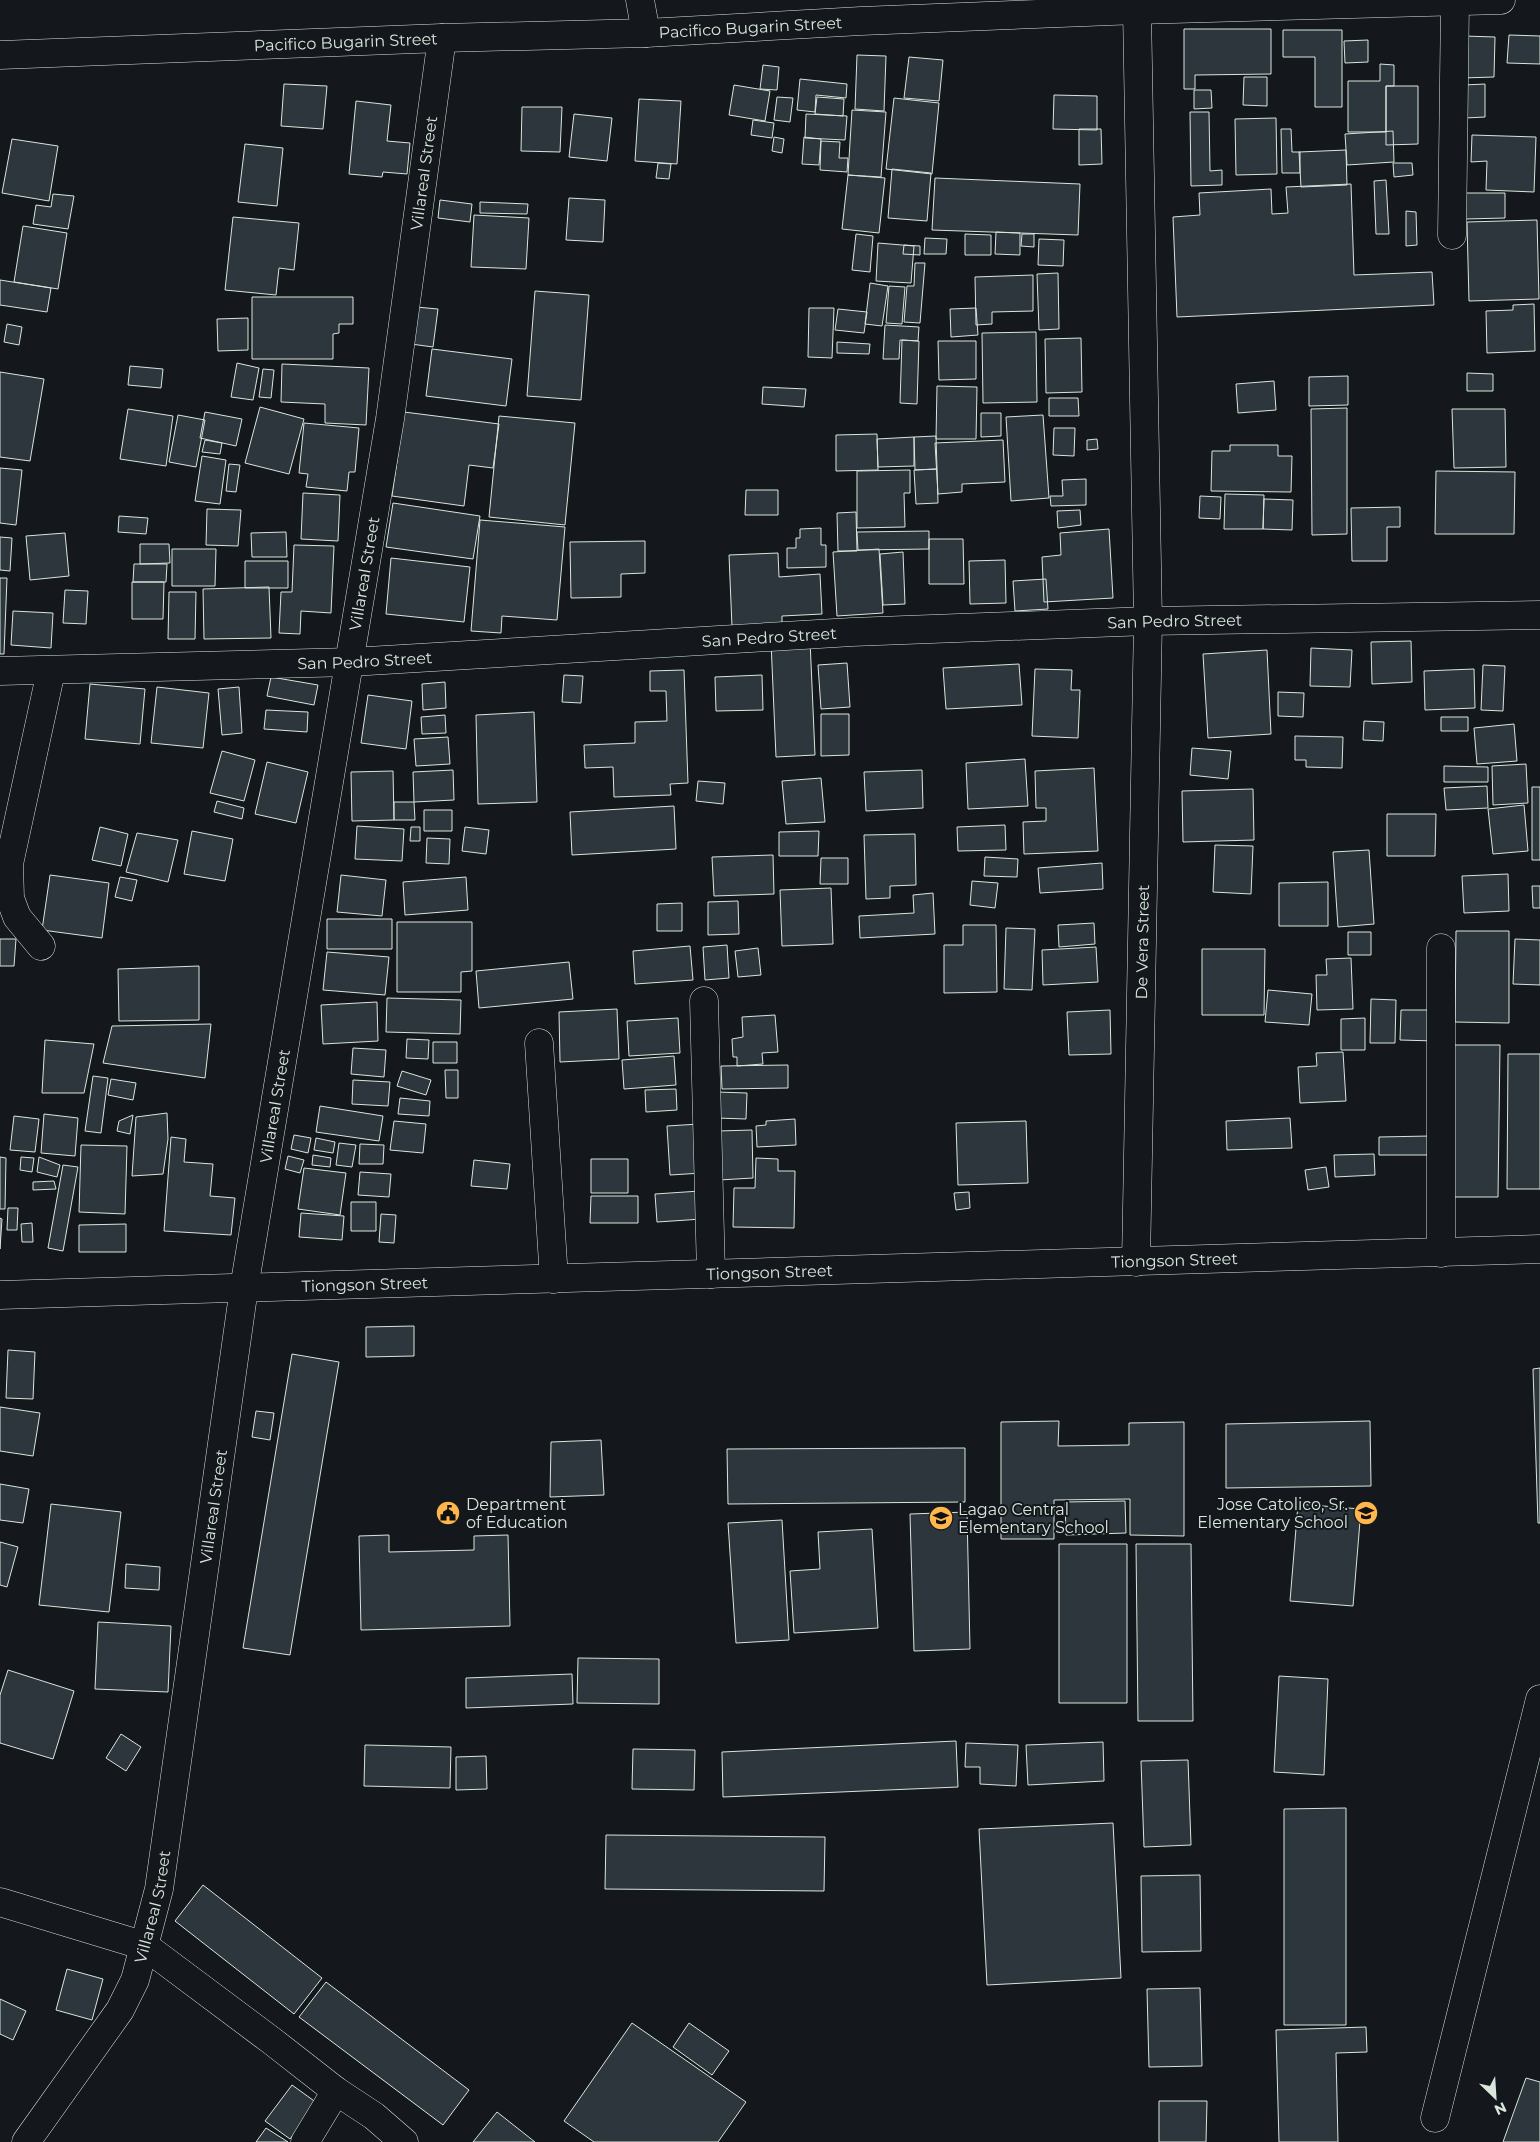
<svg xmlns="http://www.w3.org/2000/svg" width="1540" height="2142" font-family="Montserrat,sans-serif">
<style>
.building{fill:#2c363c;stroke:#d8e6dc}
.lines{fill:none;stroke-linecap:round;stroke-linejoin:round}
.minor-casing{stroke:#d8e6dc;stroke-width:29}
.minor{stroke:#14181c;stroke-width:28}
.labels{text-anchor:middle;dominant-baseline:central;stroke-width:4;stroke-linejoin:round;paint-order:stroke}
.street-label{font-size:16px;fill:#d8e6dc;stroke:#14181c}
.poi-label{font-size:16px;fill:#d8e6dc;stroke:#14181c;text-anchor:start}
</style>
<rect width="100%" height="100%" fill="#14181c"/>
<path class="building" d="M1184,29H1271V74L1195,75V89H1184Z
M1283,30H1342V107H1315V57H1283Z
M1509,35L1540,36V64L1507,63Z
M1464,36L1495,37L1494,77L1462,78Z
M1368,40V62L1345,63L1344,41Z
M857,55L886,56L884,111L855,109Z
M909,57L943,60L939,101L904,98Z
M1380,64L1394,65V86H1386V132H1348V81H1380Z
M763,65L779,67L777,90L760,89Z
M1244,77H1267V106L1243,105Z
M800,79L847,84L846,98L816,95L815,112L797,110Z
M284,84L327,86L323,129L281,126Z
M1485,84V117L1465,118L1464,85Z
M734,85L770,91L765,121L729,115Z
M1386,86H1418V144L1386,145Z
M1194,90H1211L1212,108L1194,109Z
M1054,95L1097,96V130L1053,129Z
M777,97L793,98L790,122L774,120Z
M817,97L844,99L843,116L815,114Z
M894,98L939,103L932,174L886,169Z
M639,99L681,101L677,164L635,161Z
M356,101L391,105L387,141L410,143L407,174L383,172L382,177L349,174Z
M522,107H562L560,152L521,151Z
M852,110L886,112L881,177L848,175Z
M1190,112H1209L1210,171L1222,170V185L1191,186Z
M574,114L612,118L607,161L569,157Z
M806,114L847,116L845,140L805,138Z
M1276,118L1277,174L1236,175L1235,119Z
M753,120L774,123L772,138L751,135Z
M1079,129H1101L1102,164L1079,165Z
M1281,129H1291L1292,152H1300V173H1282Z
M1393,131L1394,162L1347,165L1345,134Z
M1472,135L1536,137L1534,192L1486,190L1487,161L1471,162Z
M774,137L784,139L782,153L772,151Z
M804,137L821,139L819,165L802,164Z
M12,139L58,146L49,201L2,193Z
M821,141L840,142L839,158H848L847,172L820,170Z
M245,144L283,148L277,206L238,202Z
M1346,150L1347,185L1301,187L1299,152Z
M658,163L671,164L669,179L656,178Z
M1393,163H1412L1413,175L1394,177Z
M892,169L931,173L927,221L888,218Z
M848,175L885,178L879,233L842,229Z
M935,178L1080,184L1078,235L932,230Z
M1386,180L1389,234H1376L1374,181Z
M1351,184L1354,275L1432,272L1434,305L1177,317L1173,217L1200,215L1199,193L1271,189L1272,214L1288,213L1286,187Z
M1466,193H1505V218L1465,219Z
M53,194L74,196L68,229L33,224L36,205L51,207Z
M569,198L605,200L603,242L566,240Z
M440,200L472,204L470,222L438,218Z
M480,202L528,204L527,214L480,213Z
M1406,211L1416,212L1417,245L1406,246Z
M474,215L529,218L526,269L471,267Z
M233,217L299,223L294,270L279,268L276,295L225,290Z
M1537,220L1539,299L1469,301L1467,222Z
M23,226L67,233L58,289L14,282Z
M996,232L1020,233V255L995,254Z
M856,234L873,236L870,272L852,270Z
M965,234L991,235V255H965Z
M1022,234H1034V247L1021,246Z
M925,238L947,239L946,254H924Z
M1039,239L1064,240L1063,266L1038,265Z
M878,243L914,246L911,283L876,281Z
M904,245L920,246V255L903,254Z
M915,263H925L920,323L904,322L907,286H914Z
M1058,273L1059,329L1039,330L1037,274Z
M1033,275V311L992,312V324L976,325L975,277Z
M0,280L51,288L47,312L0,305Z
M870,283L888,286L882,326L865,324Z
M889,286L905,287L902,324L886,323Z
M535,291L589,295L581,400L527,396Z
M252,297H353V324H339V333L333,334V359H252Z
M1534,304L1535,351L1487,353L1486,311L1513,310V305Z
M416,307L438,309L433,347L411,344Z
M809,308H834L832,358L808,357Z
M976,308L978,335L951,337L950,309Z
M838,309L867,312L864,333L835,330Z
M248,318V350L218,351L217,319Z
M7,324L22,327L19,345L4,342Z
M885,325L919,327L918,341L900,340L899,359H883Z
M1036,332L1037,402L983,403L982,333Z
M1081,338L1082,392L1046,393L1045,339Z
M902,340L919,341L917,404L900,403Z
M938,341H976V379L939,380Z
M837,342L870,344L869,354L837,353Z
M432,349L512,359L506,406L426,396Z
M237,363L259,368L253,400L231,397Z
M282,364L369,368L366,425L325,423V404L281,402Z
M130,366L163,369L161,388L128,385Z
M263,369L274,370L271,398L259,397Z
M0,372L44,379L30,461L0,457Z
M1467,373L1493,374V391H1467Z
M1348,376V405L1309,406V377Z
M1274,381L1276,410L1238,413L1236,384Z
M937,386L977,387L976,439H936Z
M763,387L806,389L804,407L762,404Z
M1049,398H1078L1079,416H1049Z
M260,407L304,419L289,474L245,463Z
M1347,408V534L1312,535L1311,409Z
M128,409L173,416L166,466L120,459Z
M1452,409H1505L1506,467L1454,468Z
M205,412L242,419L236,446L200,438Z
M404,412L499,424L493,468L469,465L464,506L392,496Z
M981,413H1001V436L981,437Z
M178,415L205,420L196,467L169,462Z
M1043,415L1049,498L1011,501L1006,417Z
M499,416L575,423L565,525L489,517Z
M304,423L359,428L355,472H349L347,491L306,487L308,474L299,473Z
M1054,428H1075L1074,456L1053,455Z
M877,434L878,470L836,471V435Z
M936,436L937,469L915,470L914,437Z
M914,437V466L878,467L877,439Z
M1097,439L1098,449L1087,450V440Z
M205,440L222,443L220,454L202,452Z
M1003,440L1005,482L962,484V492L938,494L935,443Z
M1230,445H1278V456H1292L1291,492L1211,491L1212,451H1230Z
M202,456L226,460L220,504L195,501Z
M229,464L240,465L236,492L226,491Z
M0,468L22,470L16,525L0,523Z
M937,469L938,503L916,504L914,470Z
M910,470V493H904L905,527L857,528V471Z
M1436,471L1515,472L1514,534H1435Z
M1086,479V505L1051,506L1050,496H1063L1062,480Z
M746,490H778V515H745Z
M303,493L340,495L338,541L301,539Z
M1225,494L1264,495L1263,529H1224Z
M1200,496L1221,497L1220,519L1199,518Z
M1264,499L1293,500L1292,530L1263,529Z
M393,503L480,516L473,559L386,547Z
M1400,507V527H1387V561H1352L1351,508Z
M207,509L241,510L238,546L206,545Z
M1080,510L1081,525L1058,528L1057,511Z
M856,512L857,551H838L837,513Z
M119,516L148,518L146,534L118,532Z
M480,520L565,527L557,620L502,616L501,633L471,631Z
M821,528V545H826V567L787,568V548H796V538H800V529Z
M1109,529L1113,598L1044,602L1042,557L1061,555L1060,533Z
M929,531V549L858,550L857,532Z
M286,532L287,557H252L251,533Z
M65,533L69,576L30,580L26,536Z
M0,537L12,538L10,571L0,570Z
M929,539H963L964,584H929Z
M645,541V573L621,574V597L571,598L570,542Z
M140,544H169L170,563L140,564Z
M294,545L334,546L331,613L301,611L300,634L279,633L281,592H292Z
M172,549H216L215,586H172Z
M879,549L883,613L837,616L833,552Z
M903,552L905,604L883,605L880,554Z
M778,553L779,577L820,574L822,614L782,616V624L732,627L729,555Z
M391,558L470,567L464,622L386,614Z
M1005,560L1006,603L970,604L969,561Z
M245,561H288V588H245Z
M134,564H167L166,582H133Z
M0,578H7L4,654H0Z
M1046,579L1048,609L1015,611L1013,581Z
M132,582H164L163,619H132Z
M269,587L271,638L204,639L203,589Z
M65,590L88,591L86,624L63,623Z
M169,592H196L195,639H168Z
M13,611L53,613L51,648L11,645Z
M810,640L815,755L776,757L771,642Z
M1411,641L1412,682L1372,684L1371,642Z
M1311,648L1352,650L1350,687L1310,686Z
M1267,650L1271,734L1208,738L1203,654Z
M847,663L850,707L821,709L818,665Z
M1019,664L1022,705L946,709L943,668Z
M1483,665L1505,666L1503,711L1481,710Z
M1035,669L1072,670L1071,690H1080L1078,738L1032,736Z
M1474,669L1475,708L1425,710L1424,671Z
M684,670L688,783L670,784L671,795L614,797L613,767L585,768L584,745L635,743V722L667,721L666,691H650V671Z
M564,675L583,676L581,703L562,702Z
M762,675L763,710L716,711L715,677Z
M271,677L318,685L314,705L267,696Z
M445,682L446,708L423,710L422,684Z
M90,684L145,689L140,744L85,739Z
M157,687L209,693L203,748L151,743Z
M239,687L242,733L222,735L218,689Z
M1278,692L1304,693L1303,717L1278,716Z
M368,695L412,701L406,749L361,743Z
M266,710L308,712L307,732L264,729Z
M534,712L537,802L478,804L476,715Z
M821,714H849V755L821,756Z
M445,715L446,733L422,734L421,717Z
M1441,717H1468V731H1441Z
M1364,721L1384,722L1383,741L1363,740Z
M1514,724L1517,761L1477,764L1474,728Z
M1295,736L1343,737L1342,768L1306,767V760H1295Z
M448,737L450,764L416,766L414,739Z
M1192,748L1231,751L1228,779L1190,775Z
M222,751L255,760L244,801L210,793Z
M1025,759L1028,806L968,809L966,763Z
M267,762L308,772L296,823L255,814Z
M1526,764L1528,803L1493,805L1492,766Z
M1444,766L1488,767V782H1444Z
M1094,768L1098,851L1024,854L1023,822L1046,821V808H1036L1035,771Z
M453,770L454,800L414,802L413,772Z
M922,770L923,808L866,811L864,772Z
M393,771L394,820L352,821L351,772Z
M821,778L825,822L786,824L782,781Z
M698,781L725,783L723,804L696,801Z
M1487,786L1488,808L1446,810L1444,788Z
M1532,787H1540V860H1532Z
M1253,789L1254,840L1183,842L1182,791Z
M217,801L244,808L242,819L214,812Z
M394,802H414L415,820H394Z
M1524,805L1528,851L1493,854L1488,809Z
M674,806L676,849L572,855L570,812Z
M424,810H452V831H424Z
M1387,814H1436L1435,856H1387Z
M1005,825L1006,850L958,851L957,827Z
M357,826L404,829L402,861L355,859Z
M100,827L128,834L121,866L92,860Z
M411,827H420V841H410Z
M465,827L489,830L486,854L462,851Z
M192,831L233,839L225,881L184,874Z
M819,831L818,856H779V832Z
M137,833L178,840L168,882L126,872Z
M915,834L916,885L890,886V898L866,899L864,835Z
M427,838L450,839L449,864L426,863Z
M1215,845L1253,846L1251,894L1213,892Z
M1369,850L1374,924L1338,927L1333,852Z
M773,855L774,894L714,896L712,857Z
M985,857L1018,859L1017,877L984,876Z
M821,858H848V884H820Z
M1102,863L1103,889L1040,893L1038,868Z
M1508,874L1509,911L1464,913L1462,876Z
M50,875L109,883L102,938L42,930Z
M341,875L386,880L382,916L337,912Z
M120,877L137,880L132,901L115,897Z
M466,877L468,910L405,915L403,882Z
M972,881L998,883L995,908L970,905Z
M1328,882V926H1279V883Z
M1532,886H1540V908H1533Z
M831,888L833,944L782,946L780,890Z
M933,893L935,934L860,938L859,916L914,913L913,895Z
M738,901L739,934L708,935V902Z
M682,903V931H657V904Z
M327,919H392V949H327Z
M397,922H472V971L461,972V992H397Z
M1094,923L1095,944L1059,947L1058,925Z
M963,925H996L997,992L944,993V945H963Z
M1006,928L1035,929L1032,990L1004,989Z
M1456,931H1509V1023L1455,1022Z
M1348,932H1371V955H1348Z
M0,939H16L14,966H0Z
M1515,939L1540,940V985L1513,984Z
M727,945L729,978L705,980L703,947Z
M690,946L693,980L635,984L633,951Z
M1096,947L1098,982L1043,985L1042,950Z
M758,948L761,975L738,977L735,951Z
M1202,949H1265L1264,1015H1202Z
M327,952L389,957L385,995L323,990Z
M1351,958L1353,1009L1317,1010L1316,975H1327L1326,959Z
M569,962L573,999L479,1008L476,971Z
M199,966V1020L119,1021L118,969Z
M1268,990L1312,994L1309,1025L1265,1022Z
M387,998L461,1000L460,1034L386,1032Z
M1371,999L1396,1000L1395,1043H1370Z
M377,1002L378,1041L323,1044L321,1005Z
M617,1009L619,1059L560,1062L559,1012Z
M1110,1010L1111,1054L1069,1055L1067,1012Z
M1401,1010H1435V1041L1400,1040Z
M775,1015L778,1052L762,1053L763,1064L737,1066V1057H733L732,1039L743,1037L742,1017Z
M678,1018L680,1053L629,1056L627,1021Z
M1365,1018V1050H1341V1019Z
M211,1024L205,1078L103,1063L112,1026Z
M407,1039L429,1040L428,1059L406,1058Z
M45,1040L94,1044L84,1093H42Z
M433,1042H457V1063H433Z
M1453,1045H1500L1498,1197H1451Z
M353,1048L386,1050L384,1077L351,1074Z
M1343,1052L1346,1101L1300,1103L1298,1067L1317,1066L1316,1053Z
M1508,1054H1540V1189H1507Z
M674,1056L676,1085L624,1089L622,1060Z
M788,1065V1088L722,1089L721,1066Z
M445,1070H458V1098H446Z
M402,1071L431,1080L426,1095L397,1086Z
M93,1076L108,1078L101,1133L85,1131Z
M111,1079L136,1083L133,1100L108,1095Z
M353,1080L390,1082L388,1106L352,1104Z
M676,1089L677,1110L646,1112L645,1090Z
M717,1092L747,1093L746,1119L716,1118Z
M400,1098L430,1101L429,1116L398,1114Z
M320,1106L383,1116L379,1141L316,1132Z
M167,1113L168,1139L163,1174L132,1176L136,1117Z
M44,1114L78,1118L75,1156L41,1153Z
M133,1115L130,1134L117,1131L119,1121Z
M14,1116L39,1119L35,1152L10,1150Z
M1290,1118L1292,1148L1227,1150L1226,1121Z
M795,1119L796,1145L757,1147L756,1126L766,1125V1121Z
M394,1121L426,1124L423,1153L390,1150Z
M1026,1121L1028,1183L958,1185L956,1123Z
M699,1124L702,1173L670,1175L667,1126Z
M752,1130L753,1178L719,1180L718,1131Z
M294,1135L311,1138L308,1153L291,1149Z
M1430,1136L1429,1155H1379V1137Z
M171,1137L186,1139L184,1162L213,1164L210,1196L235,1198L231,1235L164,1231Z
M316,1138L335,1142L333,1153L314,1150Z
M339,1143L356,1145L352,1167L336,1165Z
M360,1144L384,1145L383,1164H359Z
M81,1145L127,1146L125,1214L79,1212Z
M1374,1154L1375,1175L1335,1177L1334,1155Z
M313,1155L331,1158L330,1167L312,1165Z
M288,1156L304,1160L300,1173L285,1169Z
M0,1157L6,1158L5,1209H0Z
M21,1157L34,1158L32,1172L20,1170Z
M39,1157L60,1165L57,1177L37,1172Z
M756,1158L778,1159V1171H795L794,1228L733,1227L734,1188H755Z
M591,1159H628V1193H591Z
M474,1160L510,1164L507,1189L471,1186Z
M63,1165L78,1167L63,1251L48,1248Z
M1326,1167L1329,1187L1308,1190L1305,1170Z
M304,1168L346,1173L340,1215L298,1209Z
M360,1172L391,1174L389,1197L358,1195Z
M54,1181L56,1189L33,1190V1182Z
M700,1191L702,1219L657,1222L655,1194Z
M969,1192L970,1208L956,1210L954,1193Z
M591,1196H638V1223H590Z
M351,1202H376V1231H351Z
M8,1208H18L17,1230H7Z
M301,1213L344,1216L342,1240L299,1237Z
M381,1214L396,1215L394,1243L379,1242Z
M0,1218L2,1219L0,1249Z
M32,1223L33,1242H22L21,1224Z
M126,1224V1252H79V1225Z
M414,1326V1356L366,1357V1327Z
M8,1350L35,1352L33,1399L6,1398Z
M292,1354L339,1362L290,1655L243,1648Z
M1540,1368V1523H1538L1533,1369Z
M0,1407L40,1413L33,1456L0,1451Z
M256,1411L274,1413L270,1440L252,1437Z
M1059,1421L1058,1446L1129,1445V1423L1184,1422V1536L1130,1535V1499L1054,1500V1539H1001V1422Z
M1370,1421L1371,1486L1226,1488V1424Z
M601,1440L604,1495L550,1497L551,1442Z
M965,1448V1502L728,1504L727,1449Z
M0,1484L29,1489L23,1523L0,1520Z
M1125,1501L1126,1533L1066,1535L1065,1502Z
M51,1504L121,1512L109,1612L39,1605Z
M1298,1504L1361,1509L1353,1606L1290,1601Z
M967,1512L970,1649L914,1651L910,1514Z
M782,1520L789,1640L736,1643L728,1523Z
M872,1529L878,1628L794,1633L790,1571L820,1569L818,1532Z
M389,1535V1552L474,1550V1536L508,1535L510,1626L361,1630L359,1536Z
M0,1542L18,1547L7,1587L0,1585Z
M1059,1544H1127V1703H1059Z
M1136,1544H1191L1193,1721H1138Z
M126,1564L160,1567L159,1590L125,1588Z
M98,1622L171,1626L168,1692L95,1689Z
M578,1658L659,1659V1704L577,1703Z
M8,1670L74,1691L53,1759L0,1743V1695Z
M572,1674L573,1704L466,1708V1678Z
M1279,1676L1328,1679L1324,1775L1274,1772Z
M121,1734L141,1747L126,1771L106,1758Z
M956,1741L958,1787L723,1797L722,1752Z
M1103,1742L1104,1781L1028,1785L1026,1745Z
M966,1743L1018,1745L1016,1786L980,1784V1767H965Z
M365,1745L451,1747L450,1788L364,1786Z
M633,1749L695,1750L694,1790L632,1789Z
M486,1756L487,1789L456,1790V1757Z
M1188,1760L1191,1845L1144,1847L1141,1761Z
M1346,1808V2025H1284V1809Z
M1113,1823L1121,1978L987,1985L979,1829Z
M606,1835L825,1837L824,1891L605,1889Z
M1200,1875L1201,1951L1142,1952L1141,1876Z
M203,1885L322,1978L294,2014L175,1921Z
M67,1969L103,1979L92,2020L56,2010Z
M326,1982L469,2090L443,2125L299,2017Z
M1200,1988L1202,2066L1149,2067L1147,1989Z
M0,1999L26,2011L13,2040L0,2034Z
M632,2023L746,2102L718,2142H594L564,2121Z
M689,2023L729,2051L712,2075L673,2047Z
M1366,2027L1367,2052L1336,2053L1338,2142H1279L1276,2030Z
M1526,2078L1540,2082V2142H1503Z
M292,2085L317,2103L290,2139L265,2121Z
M1159,2101H1207L1206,2142H1159Z
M497,2112L535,2142H473Z
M266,2128L288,2142H256Z"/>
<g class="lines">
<g class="minor-casing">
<g id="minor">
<path d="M640,0L646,33"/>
<path id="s1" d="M0,55L442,38L646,33L861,21L1137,10L1501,0"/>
<path d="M1452,235L1455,2"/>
<path id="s2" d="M0,671L351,662L852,632L1148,621L1540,615"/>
<path d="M41,946L17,917L10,898L9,864L51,671"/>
<path d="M1441,948V1253"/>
<path d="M704,1001L711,1274"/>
<path d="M539,1043L554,1279"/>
<path id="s3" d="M1136,1262L1148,621L1137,10"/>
<path id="s4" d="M0,1295L1540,1249"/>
<path d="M0,1902L145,1946L272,2041L336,2091L374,2116L404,2142"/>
<path d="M1435,2118L1540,1699"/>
<path id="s5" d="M26,2142L120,2010L135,1980L159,1889L244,1288L390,419L442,38"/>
<path d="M305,2142L336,2091"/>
</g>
</g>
<use href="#minor" class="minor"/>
</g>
<defs>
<g id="civic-disc" transform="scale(1.25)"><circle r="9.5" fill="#ffb74d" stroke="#14181c"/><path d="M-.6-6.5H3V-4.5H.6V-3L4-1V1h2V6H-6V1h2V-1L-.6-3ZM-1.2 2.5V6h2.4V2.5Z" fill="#111"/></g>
<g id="school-disc" transform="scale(1.25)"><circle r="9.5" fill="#ffb74d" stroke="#14181c"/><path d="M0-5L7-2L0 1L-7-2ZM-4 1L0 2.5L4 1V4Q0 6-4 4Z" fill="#111"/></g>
</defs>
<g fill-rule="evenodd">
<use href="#civic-disc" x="448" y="1513"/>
<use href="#school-disc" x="1366" y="1513"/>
<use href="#school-disc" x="941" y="1518"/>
</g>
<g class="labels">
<g class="street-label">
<text stroke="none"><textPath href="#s1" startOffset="751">Pacifico Bugarin Street</textPath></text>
<text stroke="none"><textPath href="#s1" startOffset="346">Pacifico Bugarin Street</textPath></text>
<text stroke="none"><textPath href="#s5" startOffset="2026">Villareal Street</textPath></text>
<text stroke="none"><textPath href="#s5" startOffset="1621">Villareal Street</textPath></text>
<text stroke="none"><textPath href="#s2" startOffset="1176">San Pedro Street</textPath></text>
<text stroke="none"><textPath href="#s2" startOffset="770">San Pedro Street</textPath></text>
<text stroke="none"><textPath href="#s2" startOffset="365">San Pedro Street</textPath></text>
<text stroke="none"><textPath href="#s3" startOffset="320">De Vera Street</textPath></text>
<text stroke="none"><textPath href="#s5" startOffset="1081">Villareal Street</textPath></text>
<text stroke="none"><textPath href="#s4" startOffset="1175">Tiongson Street</textPath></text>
<text stroke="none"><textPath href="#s4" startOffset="770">Tiongson Street</textPath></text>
<text stroke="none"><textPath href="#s4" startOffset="365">Tiongson Street</textPath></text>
<text stroke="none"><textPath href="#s5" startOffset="676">Villareal Street</textPath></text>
<text stroke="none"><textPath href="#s5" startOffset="271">Villareal Street</textPath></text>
</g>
<g class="poi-label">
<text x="466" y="1504">Department<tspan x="466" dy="18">of Education</tspan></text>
<text x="1348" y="1504" text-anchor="end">Jose Catolico, Sr.<tspan x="1348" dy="18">Elementary School</tspan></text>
<text x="958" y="1509">Lagao Central<tspan x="958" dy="18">Elementary School</tspan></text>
</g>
</g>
<g transform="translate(1495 2097) rotate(155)" stroke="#14181c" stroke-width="4" paint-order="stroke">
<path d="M0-4L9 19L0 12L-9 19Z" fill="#d8e6dc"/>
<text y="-8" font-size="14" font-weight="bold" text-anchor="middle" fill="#d8e6dc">N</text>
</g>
</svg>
